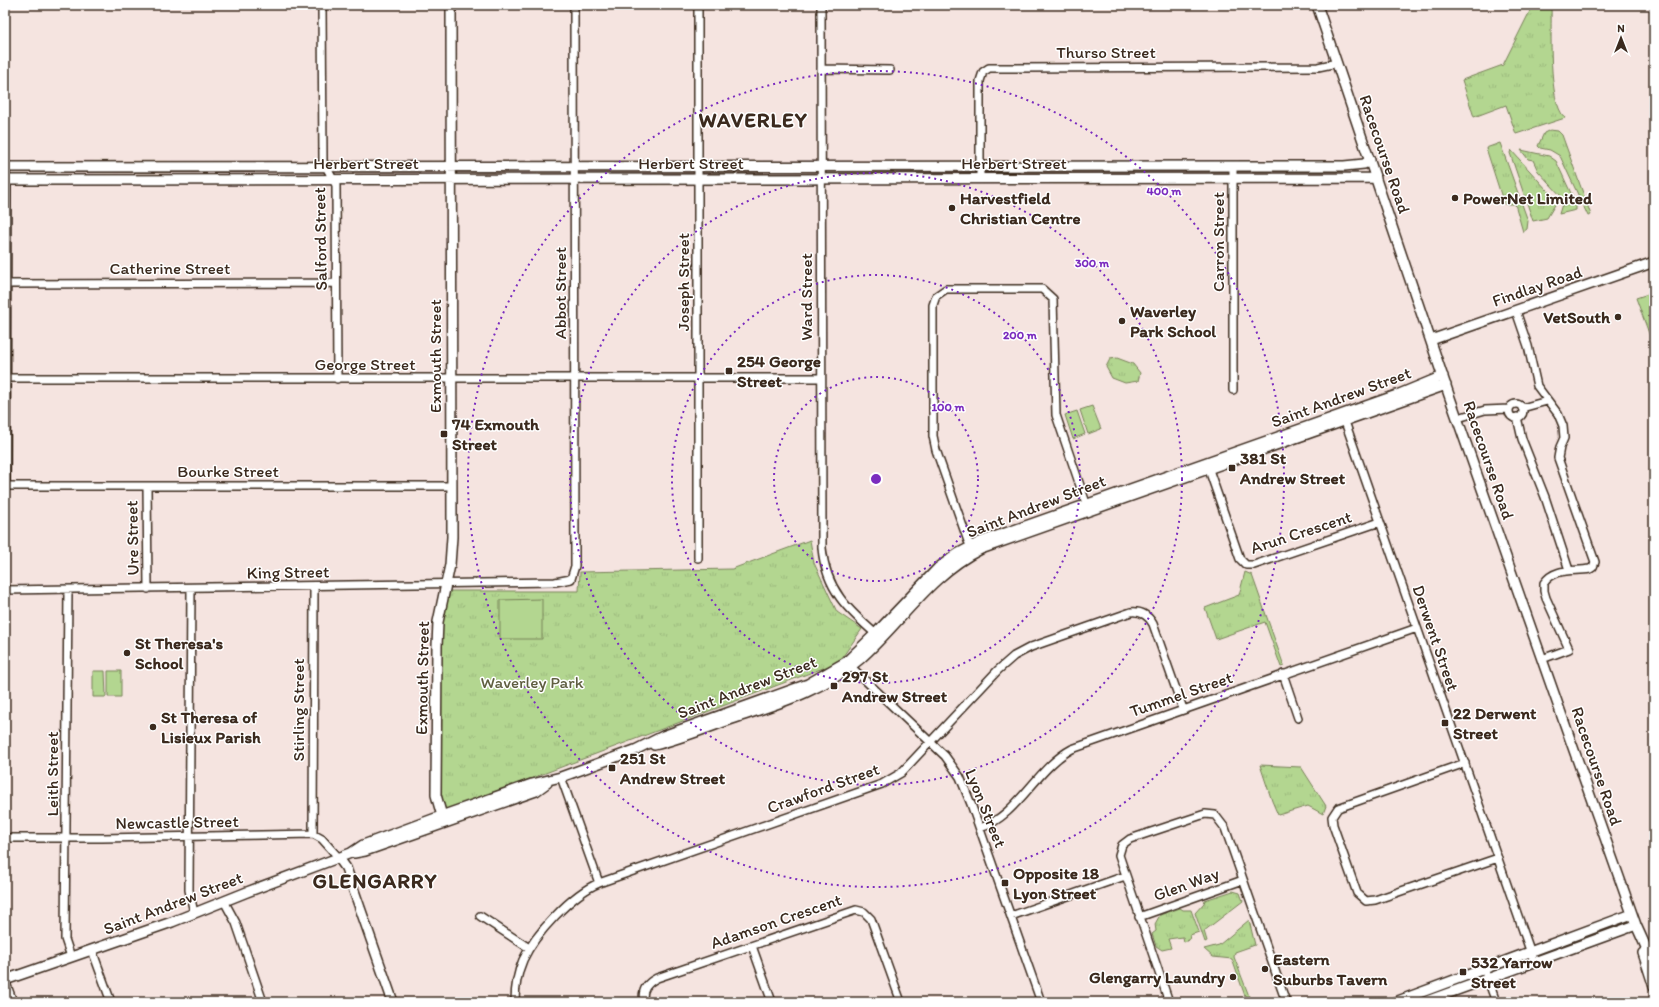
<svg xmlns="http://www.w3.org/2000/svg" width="1659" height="1007" font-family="Itim,sans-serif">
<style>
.grass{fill:url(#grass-tufts);stroke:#778057}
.garden{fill:#b3d690;stroke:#778057}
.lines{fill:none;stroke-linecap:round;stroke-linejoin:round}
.minor-casing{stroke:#3b2a1e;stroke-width:10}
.tertiary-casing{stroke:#3b2a1e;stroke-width:12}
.minor{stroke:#fff;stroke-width:7}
.tertiary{stroke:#fff;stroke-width:9}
.ring{fill:none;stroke:#7b2cbf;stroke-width:2;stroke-dasharray:2 4}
.poi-dot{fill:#3b2a1e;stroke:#fff;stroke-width:1.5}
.labels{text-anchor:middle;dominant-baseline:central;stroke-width:3;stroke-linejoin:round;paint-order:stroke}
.street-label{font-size:17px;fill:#3b2a1e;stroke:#fff}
.poi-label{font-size:17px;font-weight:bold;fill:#3b2a1e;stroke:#fff;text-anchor:start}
.park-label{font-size:17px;fill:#5f5e40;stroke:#fff}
.district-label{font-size:21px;font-weight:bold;letter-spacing:1px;fill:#3b2a1e;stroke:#fff}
.centre{fill:#7b2cbf;stroke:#fff;stroke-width:2}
.ring-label{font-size:12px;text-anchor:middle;font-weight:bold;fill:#7b2cbf;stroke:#fff;stroke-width:3;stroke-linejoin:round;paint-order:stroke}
</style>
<defs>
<pattern id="grass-tufts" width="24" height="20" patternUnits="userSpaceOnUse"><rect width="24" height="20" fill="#b3d690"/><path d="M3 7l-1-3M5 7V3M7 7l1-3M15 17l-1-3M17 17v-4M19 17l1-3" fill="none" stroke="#9bb87c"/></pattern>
</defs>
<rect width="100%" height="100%" fill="#f5e4e0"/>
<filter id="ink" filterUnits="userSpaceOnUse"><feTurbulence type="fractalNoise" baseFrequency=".025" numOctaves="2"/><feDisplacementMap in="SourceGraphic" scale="8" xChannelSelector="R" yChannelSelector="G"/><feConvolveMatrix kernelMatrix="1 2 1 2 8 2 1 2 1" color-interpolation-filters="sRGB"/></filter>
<g filter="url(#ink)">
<path class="grass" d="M1533,5H1551C1552,31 1547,100 1565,118L1516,134L1506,105L1474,117L1462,80L1503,65Z
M1550,130L1558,131L1562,135L1591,215L1588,216L1560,156L1550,150L1540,148L1538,146L1544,133Z
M1500,143L1528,221L1527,229L1523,232L1515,204H1504L1486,148Z
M1511,150L1556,200V203L1547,218L1533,221L1510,153Z
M1521,150L1549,156L1556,161L1576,204V210L1559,214L1562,204L1561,196L1538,171L1533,160L1528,159Z
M1117,358L1133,364L1140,373L1138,381L1125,383L1112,378L1106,367L1110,359Z
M810,540L814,563L837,612L862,629L839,662L437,814L441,591H579L580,572L732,569Z
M1245,572L1252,575L1284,666L1281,667L1265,622L1216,639L1205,608L1239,595Z
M1260,765L1301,767L1326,806L1323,814L1308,806L1278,815L1272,801Z
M1233,891L1240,893L1243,901L1204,931L1207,941L1205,942L1195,913L1204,903L1205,900Z
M1180,908L1183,910H1191L1199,932L1190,935L1189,940L1184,942L1183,937L1168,939L1171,948L1162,950L1156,946L1152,934L1156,931L1155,924L1160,915Z
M1249,920L1255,945L1235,952L1234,957L1249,996H1245L1232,959L1213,957L1204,949L1219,945Z"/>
<path class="garden" d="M1654,292V347L1636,298Z
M1092,406L1101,429L1088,434L1080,410Z
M1077,411L1085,434L1073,439L1065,415Z
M542,599V639H500V600Z
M93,671H105L106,697H93Z
M108,671H121V697H108Z"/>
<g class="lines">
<g class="minor-casing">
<path id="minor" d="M322,5L323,161L336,185L337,379
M698,5V558
M821,5L822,548C826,590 848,610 878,636
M821,69L890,70
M5,164L7,186L6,486
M1233,166V390
M980,179V81L983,72L989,68L1318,67L1337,63
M5,284L336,283
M1516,311L1528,346L1537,386L1558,414L1563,426L1564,438L1560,447L1558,458L1595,562L1593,567L1590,569C1574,572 1555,567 1544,583V591L1546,598L1569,649L1542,659
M5,378H821
M1509 411a7 7 0 1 1 14 0a7 7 0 1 1-14 0Z
M1522,408L1547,401
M1343,416L1532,956
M1517,417L1522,439L1545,497L1569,570
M1458,418L1485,410L1509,409
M1207,464L1240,559L1246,565H1254L1380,522
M5,486H452
M147,486L148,589
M973,550L968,541L936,450L933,436V305L936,296L946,289H1042L1053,299L1056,415L1088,509
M191,588L189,890L194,913
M5,590L555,582L571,579L575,566L574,5
M68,590L65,939L71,957
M847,663L945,756L960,777L971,804L1041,1002
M1283,674L1298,718
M1465,763L1338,808L1332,817L1333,825L1357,893L1366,901L1375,900L1498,858
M561,777L599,883
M980,828C1018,816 1036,768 1072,749L1417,628
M313,834L314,586
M5,838H102L313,834L322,839L339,858
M224,901L236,923L263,1002
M480,916L529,948
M1011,916L1125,876
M1139,917L1243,880
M752,946L772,1002
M92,950L111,1002
M1484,969L1496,1002
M5,980L13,1002
M515,1002C515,987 517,974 523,960C535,934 572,894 599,883L882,784L901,773L998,670L1014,656L1031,647L1131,612C1141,611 1148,615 1153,624L1183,709
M644,1002C641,990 647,983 657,978L856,910L864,912L871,919L901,1002
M1169,1002L1119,855L1122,845L1130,839L1205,814L1215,815L1225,828L1286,1002"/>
</g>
<g class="tertiary-casing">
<path id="tertiary" d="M1317,5L1449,395L1570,739L1636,925L1654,965
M5,167L1344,166L1364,164L1370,160
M5,180L1376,178
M1431,340L1654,262
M654,745C680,739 706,728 732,719C777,704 823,691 860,659C901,623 930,574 981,549L1446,385
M444,823L436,795L437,646L438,622L450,565L452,537L451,5
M354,853L365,851L536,791L547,783
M339,858L346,868L393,1002
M1643,953L1654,987
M5,980L172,922L247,892L351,853L363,845L441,816L532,784L561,777L635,750L663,736L808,684L846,662L875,634L938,568L959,553L980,542L1397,395L1443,376
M1395,1002L1632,914
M1424,1002L1636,925"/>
</g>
<use href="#minor" class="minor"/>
<use href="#tertiary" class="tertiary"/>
</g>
</g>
<g class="ring">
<circle cx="876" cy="479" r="102"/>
<circle cx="876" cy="479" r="204"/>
<circle cx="876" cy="479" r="306"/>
<circle cx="876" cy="479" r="408"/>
</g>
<g class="poi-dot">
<circle cx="1455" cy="198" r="4"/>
<circle cx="952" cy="208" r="4"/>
<circle cx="1618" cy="317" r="4"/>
<circle cx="1122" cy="321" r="4"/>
<rect x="725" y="367" width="8" height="8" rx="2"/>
<rect x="440" y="430" width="8" height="8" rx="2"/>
<rect x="1228" y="464" width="8" height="8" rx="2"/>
<circle cx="127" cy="653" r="4"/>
<rect x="830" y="682" width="8" height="8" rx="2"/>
<rect x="1441" y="719" width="8" height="8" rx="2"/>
<circle cx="153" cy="727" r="4"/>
<rect x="608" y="764" width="8" height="8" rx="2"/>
<rect x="1001" y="879" width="8" height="8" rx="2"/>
<circle cx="1265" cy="969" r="4"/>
<rect x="1459" y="968" width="8" height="8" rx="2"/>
<circle cx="1233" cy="977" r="4"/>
</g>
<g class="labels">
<g class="street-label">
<text x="1106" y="52">Thurso Street</text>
<text transform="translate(1385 154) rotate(71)">Racecourse Road</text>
<text x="366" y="163">Herbert Street</text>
<text x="691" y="163">Herbert Street</text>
<text x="1014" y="163">Herbert Street</text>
<text transform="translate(320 239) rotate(-91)">Salford Street</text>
<text transform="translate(1218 242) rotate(-90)">Carron Street</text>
<text x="170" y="268">Catherine Street</text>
<text transform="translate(683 282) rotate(-90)">Joseph Street</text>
<text transform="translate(1537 286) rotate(-19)">Findlay Road</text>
<text transform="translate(560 293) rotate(-90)">Abbot Street</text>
<text transform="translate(806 297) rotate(-90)">Ward Street</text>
<text transform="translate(435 356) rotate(-90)">Exmouth Street</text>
<text x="365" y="364">George Street</text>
<text transform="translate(1341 397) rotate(-20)">Saint Andrew Street</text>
<text transform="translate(1489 460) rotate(71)">Racecourse Road</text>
<text x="228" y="471">Bourke Street</text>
<text transform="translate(1036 506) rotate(-21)">Saint Andrew Street</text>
<text transform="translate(1301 532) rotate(-18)">Arun Crescent</text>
<text transform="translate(132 538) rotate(-91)">Ure Street</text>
<text transform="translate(288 572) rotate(-1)">King Street</text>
<text transform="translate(1436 638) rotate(71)">Derwent Street</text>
<text transform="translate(422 678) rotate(-89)">Exmouth Street</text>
<text transform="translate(747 687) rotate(-21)">Saint Andrew Street</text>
<text transform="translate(1181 694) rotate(-19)">Tummel Street</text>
<text transform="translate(298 710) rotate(-90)">Stirling Street</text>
<text transform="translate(1597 766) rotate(71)">Racecourse Road</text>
<text transform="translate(52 774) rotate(-90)">Leith Street</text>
<text transform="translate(823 788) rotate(-20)">Crawford Street</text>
<text transform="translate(986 808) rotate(68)">Lyon Street</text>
<text transform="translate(177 822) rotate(-1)">Newcastle Street</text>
<text transform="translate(1186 884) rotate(-20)">Glen Way</text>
<text transform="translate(173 903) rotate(-21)">Saint Andrew Street</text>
<text transform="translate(776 921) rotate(-19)">Adamson Crescent</text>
</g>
<g class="poi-label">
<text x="960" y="198">Harvestfield<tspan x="960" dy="20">Christian Centre</tspan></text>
<text x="1463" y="198">PowerNet Limited</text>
<text x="1130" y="311">Waverley<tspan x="1130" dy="20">Park School</tspan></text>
<text x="1610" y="317" text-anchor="end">VetSouth</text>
<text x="737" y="361">254 George<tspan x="737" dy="20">Street</tspan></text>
<text x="452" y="424">74 Exmouth<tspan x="452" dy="20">Street</tspan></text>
<text x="1240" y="458">381 St<tspan x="1240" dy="20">Andrew Street</tspan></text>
<text x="135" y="643">St Theresa's<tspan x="135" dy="20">School</tspan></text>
<text x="842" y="676">297 St<tspan x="842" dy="20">Andrew Street</tspan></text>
<text x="1453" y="713">22 Derwent<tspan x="1453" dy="20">Street</tspan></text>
<text x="161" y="717">St Theresa of<tspan x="161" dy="20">Lisieux Parish</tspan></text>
<text x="620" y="758">251 St<tspan x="620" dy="20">Andrew Street</tspan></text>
<text x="1013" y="873">Opposite 18<tspan x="1013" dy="20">Lyon Street</tspan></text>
<text x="1273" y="959">Eastern<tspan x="1273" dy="20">Suburbs Tavern</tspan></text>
<text x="1471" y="962">532 Yarrow<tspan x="1471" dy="20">Street</tspan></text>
<text x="1225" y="977" text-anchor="end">Glengarry Laundry</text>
</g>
<g class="park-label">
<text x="532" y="682">Waverley Park</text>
</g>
<g class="district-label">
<text x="753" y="119">WAVERLEY</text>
<text x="375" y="880">GLENGARRY</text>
</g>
</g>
<circle cx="876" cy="479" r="6" class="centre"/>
<g class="ring-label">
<text x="1164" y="195">400 m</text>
<text x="1092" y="267">300 m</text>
<text x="1020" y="339">200 m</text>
<text x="948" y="411">100 m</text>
</g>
<rect width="1659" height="1007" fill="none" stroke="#fff" stroke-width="20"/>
<rect x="10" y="10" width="1639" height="987" fill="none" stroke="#3b2a1e" stroke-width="1.5" filter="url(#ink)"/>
<g transform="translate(1621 38)" stroke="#ffffff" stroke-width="3" paint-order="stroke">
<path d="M0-3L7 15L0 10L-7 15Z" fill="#3b2a1e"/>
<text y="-6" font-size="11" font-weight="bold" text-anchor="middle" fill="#3b2a1e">N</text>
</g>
</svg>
